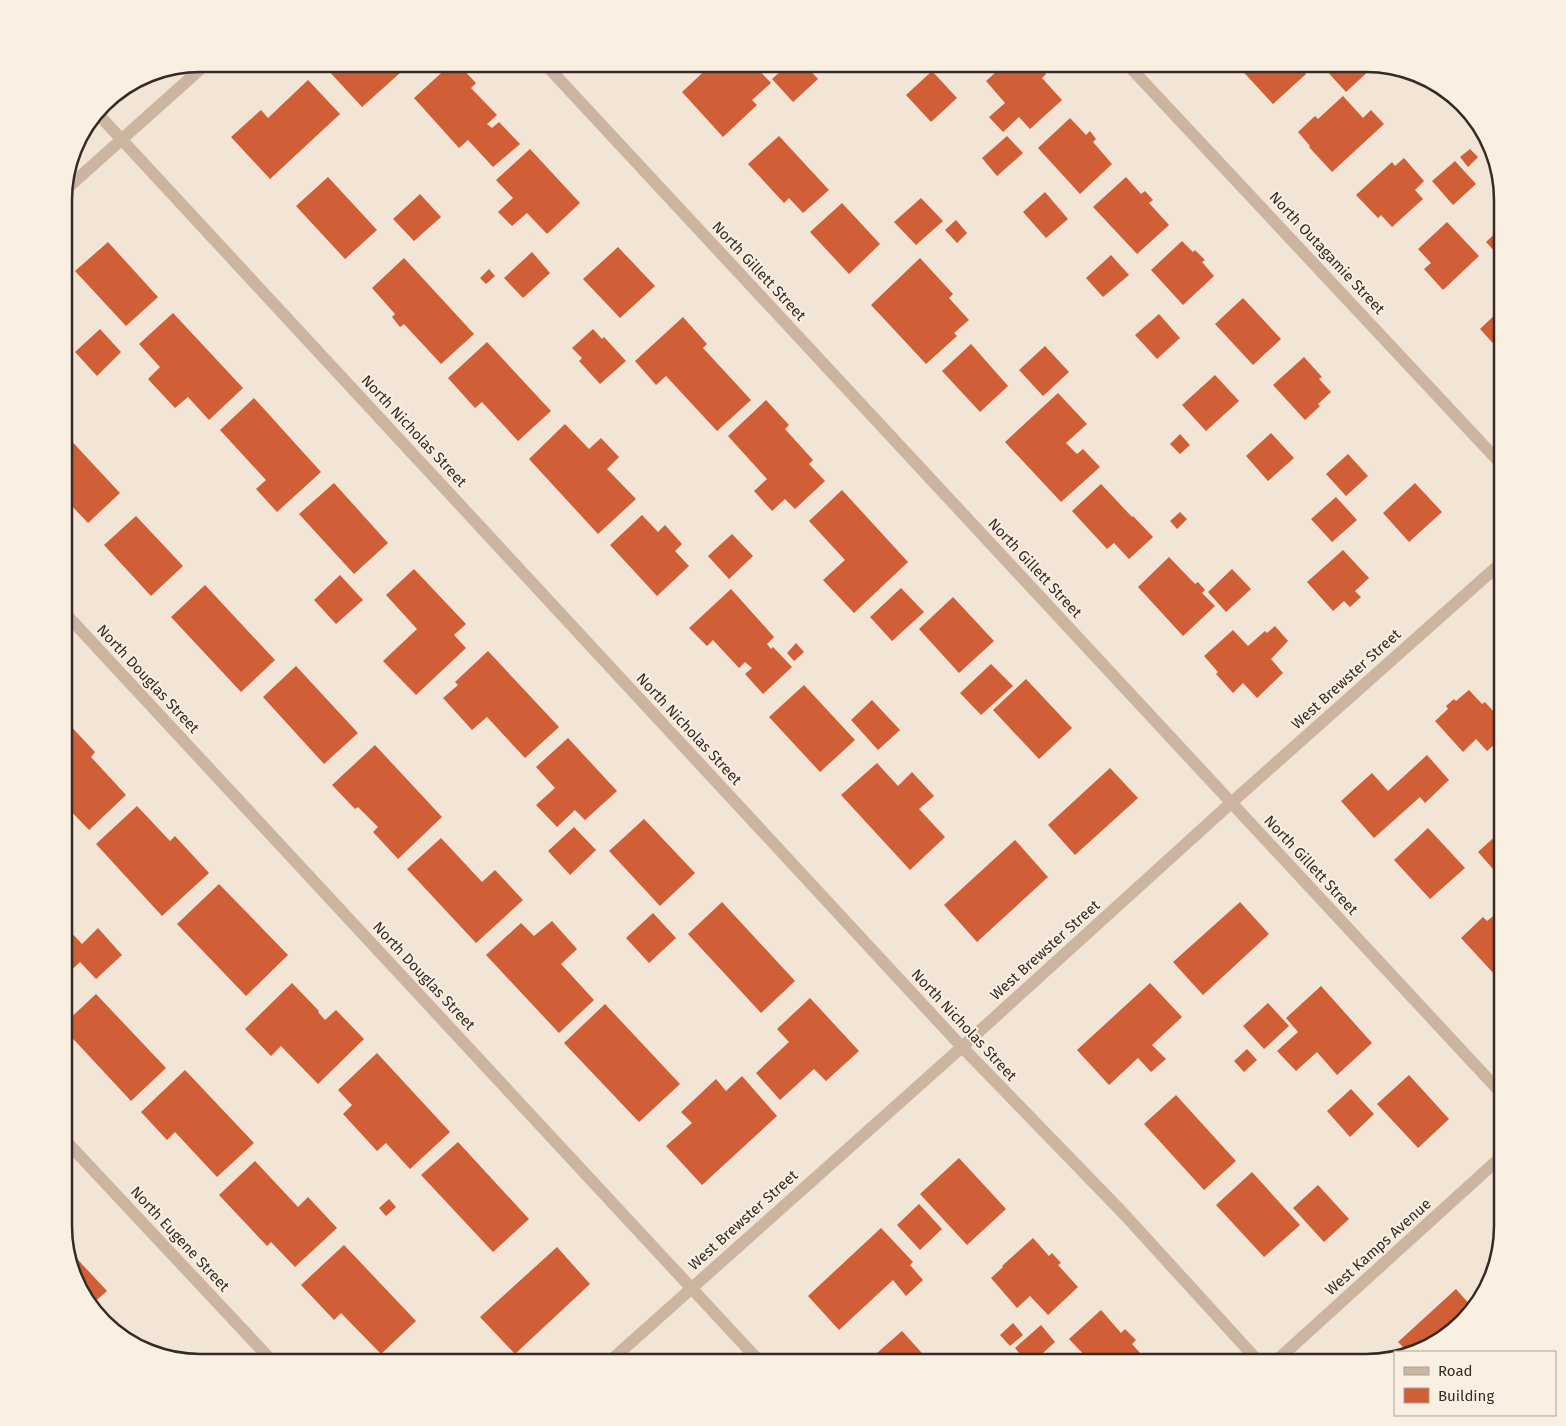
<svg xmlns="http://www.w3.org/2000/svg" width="1566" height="1426" font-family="'Fira Sans',sans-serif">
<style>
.building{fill:#d05e37}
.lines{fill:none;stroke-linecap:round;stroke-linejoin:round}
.street{stroke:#cbb5a1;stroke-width:12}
.labels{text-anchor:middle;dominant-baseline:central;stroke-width:4;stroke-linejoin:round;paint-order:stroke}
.street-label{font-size:15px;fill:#352a25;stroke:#faf0e2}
.rim{fill:none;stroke:#352a25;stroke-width:2.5}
</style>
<rect width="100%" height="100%" fill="#f3e5d6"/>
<path class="building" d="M332,64H410L362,107L327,69Z
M451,64H458L476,83L471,88L497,115L487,124L492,128L499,122L520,144L493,167L468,140L459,148L414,98Z
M650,64H670L663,70L660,66L656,70Z
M712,64H719L724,69L730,64H753L771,83L752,100L757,105L723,137L682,92Z
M779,64H804L818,79L793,102L772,79L784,68Z
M1005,64H1029L1032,67L1037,64L1046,74L1042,78L1062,100L1030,129L1019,117L1003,132L989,117L1005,103L986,81Z
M1236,64H1309L1310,65L1304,71L1306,74L1273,104Z
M1327,64H1366L1371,65L1373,67L1346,92L1323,67Z
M932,71L957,98L931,122L906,95Z
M308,80L340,114L270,179L231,137L261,110L268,118Z
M1343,96L1363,118L1371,110L1384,124L1332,172L1309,147L1310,146L1298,132L1315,116L1318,119Z
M1070,118L1086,135L1090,131L1096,139L1093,142L1112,164L1080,194L1038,148Z
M779,136L829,190L803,213L789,198L784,203L748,164Z
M1007,136L1023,153L997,176L982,158Z
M530,149L580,203L547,234L527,213L512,226L498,212L513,198L496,180Z
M1470,149L1478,157L1468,167L1460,157Z
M1404,158L1424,181L1415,190L1423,199L1392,227L1381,215L1378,218L1356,195L1392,162L1395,166Z
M1455,161L1476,184L1453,205L1432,181Z
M328,177L377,230L345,259L296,206Z
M1126,177L1141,194L1145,191L1153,200L1149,203L1169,225L1137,254L1093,207Z
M1045,192L1068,219L1046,238L1023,212Z
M420,194L441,217L414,241L393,219Z
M921,198L943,221L916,245L894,222Z
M842,203L880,244L849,274L810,232Z
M956,220L967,233L957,243L945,230Z
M1447,222L1479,256L1443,290L1424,269L1431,263L1418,249Z
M1502,227V259L1486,242Z
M1182,241L1193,252L1195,250L1205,260L1202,262L1214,276L1183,305L1151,270Z
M108,242L158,297L126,326L75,271Z
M618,247L655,286L620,318L583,279Z
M532,252L550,273L523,298L504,278Z
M1111,255L1129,275L1103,297L1086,278Z
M404,258L474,334L441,364L404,324L400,327L392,317L395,314L372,288Z
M920,258L953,294L949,298L969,320L954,333L957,336L926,364L871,305Z
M489,269L495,276L486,284L480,278Z
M1243,298L1281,339L1253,365L1215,324Z
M1502,308V350L1501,352L1480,329Z
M173,313L243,388L209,420L188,397L175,408L148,379L160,367L139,344Z
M1159,314L1180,338L1157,359L1135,335Z
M683,317L707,344L703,348L751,400L717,431L666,376L656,385L635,361Z
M100,329L121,352L97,376L75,352Z
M593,329L602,339L604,337L626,361L600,384L579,361L582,358L572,348Z
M487,342L551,411L518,441L482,402L475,408L448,378Z
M971,344L1008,386L980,412L942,371Z
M1045,346L1069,372L1043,396L1019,370Z
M1304,357L1322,377L1319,379L1331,392L1318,404L1320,406L1305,420L1273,385Z
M1215,375L1239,401L1206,431L1182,405Z
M1058,393L1087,424L1066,443L1077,454L1083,449L1100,467L1061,502L1005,442Z
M254,398L321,472L277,512L256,489L266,480L220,430Z
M766,400L789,425L785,429L813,460L809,464L825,481L795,509L785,499L772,511L754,491L767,479L728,436Z
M565,424L589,449L601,438L619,457L607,469L636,499L598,534L529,459Z
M64,433L120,493L88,523L70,504L67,506L64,503Z
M1271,433L1294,458L1268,481L1246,456Z
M1180,434L1190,445L1180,454L1170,444Z
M1348,454L1368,476L1346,496L1326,474Z
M334,483L388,543L354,574L299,514Z
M1415,483L1442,512L1409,542L1383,513Z
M1101,484L1132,517L1133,516L1153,537L1129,559L1114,543L1107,549L1072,511Z
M842,490L908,562L854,613L823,580L845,560L809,521Z
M1336,497L1357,520L1332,542L1311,519Z
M1180,512L1187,519L1177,529L1170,521Z
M642,515L658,532L665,525L682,544L675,551L689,566L657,596L610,545Z
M136,516L183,566L151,596L104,545Z
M732,534L753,556L729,579L708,556Z
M1343,550L1369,578L1355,591L1361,597L1350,607L1344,601L1333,611L1307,582Z
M1169,557L1195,584L1198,582L1205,590L1202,593L1215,606L1183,636L1138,587Z
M414,569L466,624L454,635L466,648L416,695L383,661L417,629L386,595Z
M1232,569L1251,589L1226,612L1208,592Z
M340,575L363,600L336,624L314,600Z
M205,585L275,660L241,692L171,617Z
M901,588L924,612L892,641L870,617Z
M731,589L774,637L767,644L771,649L773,647L792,667L763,694L745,674L752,668L745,662L739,668L713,640L707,646L689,628Z
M953,597L994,641L959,673L919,629Z
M1275,626L1288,641L1271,659L1283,673L1257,698L1243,683L1233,693L1216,674L1218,672L1204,656L1233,630L1248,646L1265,631L1267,633Z
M796,643L804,652L794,661L787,653Z
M488,651L559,727L525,758L487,717L472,730L443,698L458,685L455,682Z
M991,664L1013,686L981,715L960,693Z
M296,666L358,733L324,764L263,697Z
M1026,679L1072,728L1039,759L993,710Z
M804,685L855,740L820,772L769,717Z
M1469,690L1482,704L1485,702L1502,721V738L1487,751L1476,739L1463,752L1435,721L1448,709L1446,706L1454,699L1456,701Z
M872,700L900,730L878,750L851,720Z
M64,719L95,752L91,757L126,795L89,830L64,804Z
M568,738L617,791L585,820L575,810L557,827L536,805L555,788L536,767Z
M375,745L442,817L398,859L373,832L378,827L358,807L355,809L332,785Z
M1427,755L1449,780L1425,803L1420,797L1374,838L1341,801L1372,773L1388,791Z
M877,763L898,786L912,772L934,796L919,809L945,837L910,870L841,795Z
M1110,768L1138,798L1075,855L1048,825Z
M137,806L170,841L175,836L209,873L162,916L96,844Z
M644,819L695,873L660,906L609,851Z
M574,827L596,850L570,875L548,851Z
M1428,828L1465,868L1430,899L1394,860Z
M1502,830V861L1493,869L1478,852Z
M441,838L482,882L495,870L523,900L476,943L407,869Z
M1015,840L1048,877L977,942L944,905Z
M219,884L288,955L246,996L177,924Z
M722,902L795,981L761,1013L688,934Z
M1240,902L1269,934L1203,995L1173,962Z
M653,913L676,938L649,963L626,938Z
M1497,913L1502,919V970L1496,976L1461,938L1483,917L1487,921Z
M552,921L577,949L561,964L594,1000L559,1033L486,955L521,923L534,936Z
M64,925L82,944L98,928L122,955L96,979L80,962L64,977Z
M292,983L319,1011L318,1012L325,1020L336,1010L364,1039L318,1084L281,1046L271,1056L245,1029Z
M1150,983L1182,1017L1152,1045L1166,1059L1151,1072L1138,1058L1109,1085L1077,1050Z
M1321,986L1372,1043L1337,1075L1317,1052L1296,1071L1277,1051L1298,1032L1286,1018Z
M96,994L166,1068L131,1101L64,1029V1024Z
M810,998L859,1051L826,1081L814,1069L780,1100L756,1073L789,1042L777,1029Z
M1268,1003L1289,1026L1264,1049L1243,1026Z
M605,1004L680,1084L639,1122L564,1043Z
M1247,1049L1257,1060L1244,1072L1234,1061Z
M377,1053L450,1132L410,1169L386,1143L377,1151L343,1114L352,1105L338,1090Z
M185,1070L254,1143L217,1177L175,1132L167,1140L141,1112Z
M1409,1075L1449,1119L1418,1148L1377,1104Z
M742,1076L777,1116L702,1185L666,1146L692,1123L681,1112L716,1079L726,1091Z
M1351,1089L1374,1114L1350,1137L1327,1111Z
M1176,1095L1236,1161L1204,1190L1144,1124Z
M458,1142L529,1219L493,1252L421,1175Z
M959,1158L1006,1209L967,1245L920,1194Z
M255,1161L298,1207L308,1197L337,1228L295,1267L271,1242L267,1246L219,1195Z
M1252,1172L1300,1225L1264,1257L1216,1205Z
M1318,1185L1349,1219L1324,1242L1293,1208Z
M389,1199L396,1207L386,1216L379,1208Z
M919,1204L942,1229L920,1250L897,1225Z
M881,1228L913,1262L910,1265L923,1280L906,1296L893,1280L839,1330L808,1296Z
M1033,1238L1049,1256L1052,1253L1061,1263L1058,1265L1078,1287L1048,1315L1030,1296L1017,1308L991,1278L1003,1267L1002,1266Z
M344,1245L416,1321L381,1354L341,1313L334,1320L301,1285Z
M557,1247L590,1284L515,1354L480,1317Z
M67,1248L107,1291L92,1304L74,1278Z
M1456,1289L1472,1307L1462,1322L1418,1352H1408L1398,1342Z
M100,1307L132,1340V1341L104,1322L96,1311Z
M1101,1310L1121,1333L1125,1329L1136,1340L1132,1344L1148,1362H1091L1069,1339Z
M1013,1323L1023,1335L1010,1346L1000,1335Z
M1041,1325L1055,1342L1033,1362H1027L1015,1348Z
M902,1331L930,1362H871L869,1360Z
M158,1347L166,1355L152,1352Z"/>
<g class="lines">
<path class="street" d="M545,64L1502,1094
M1127,64L1502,465
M98,114L962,1047L1123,1213L1259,1362
M64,191L206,64
M64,612L760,1362
M64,1139L273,1362
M609,1362L962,1047L1231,803L1502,562
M1275,1362L1502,1156"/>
</g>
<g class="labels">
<g class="street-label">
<text transform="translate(1327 253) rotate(47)">North Outagamie Street</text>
<text transform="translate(759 271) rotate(47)">North Gillett Street</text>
<text transform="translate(414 431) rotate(47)">North Nicholas Street</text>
<text transform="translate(1035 568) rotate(47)">North Gillett Street</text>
<text transform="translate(148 679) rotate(47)">North Douglas Street</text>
<text transform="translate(1346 679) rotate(-42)">West Brewster Street</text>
<text transform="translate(689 729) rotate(47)">North Nicholas Street</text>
<text transform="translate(1311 865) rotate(47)">North Gillett Street</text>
<text transform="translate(1045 950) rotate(-42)">West Brewster Street</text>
<text transform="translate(424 976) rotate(47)">North Douglas Street</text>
<text transform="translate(964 1025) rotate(47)">North Nicholas Street</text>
<text transform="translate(743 1220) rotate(-42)">West Brewster Street</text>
<text transform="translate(180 1239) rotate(47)">North Eugene Street</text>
<text transform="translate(1378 1247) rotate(-42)">West Kamps Avenue</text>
</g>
</g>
<path d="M0 0H1566V1426H0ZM200 72H1366A128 128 0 0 1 1494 200V1226A128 128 0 0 1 1366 1354H200A128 128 0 0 1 72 1226V200A128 128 0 0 1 200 72Z" fill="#faf0e2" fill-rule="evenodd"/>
<path class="rim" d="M200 72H1366A128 128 0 0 1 1494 200V1226A128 128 0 0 1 1366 1354H200A128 128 0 0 1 72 1226V200A128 128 0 0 1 200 72Z"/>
<rect x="1394" y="1351" width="162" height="65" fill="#faf0e2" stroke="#aba196"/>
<rect x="1404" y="1367" width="25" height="8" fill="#cbb5a1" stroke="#aba196"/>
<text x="1438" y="1376" font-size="15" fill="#352a25">Road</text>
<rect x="1404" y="1388" width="25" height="15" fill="#d05e37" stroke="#aba196"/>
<text x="1438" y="1401" font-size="15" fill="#352a25">Building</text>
</svg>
